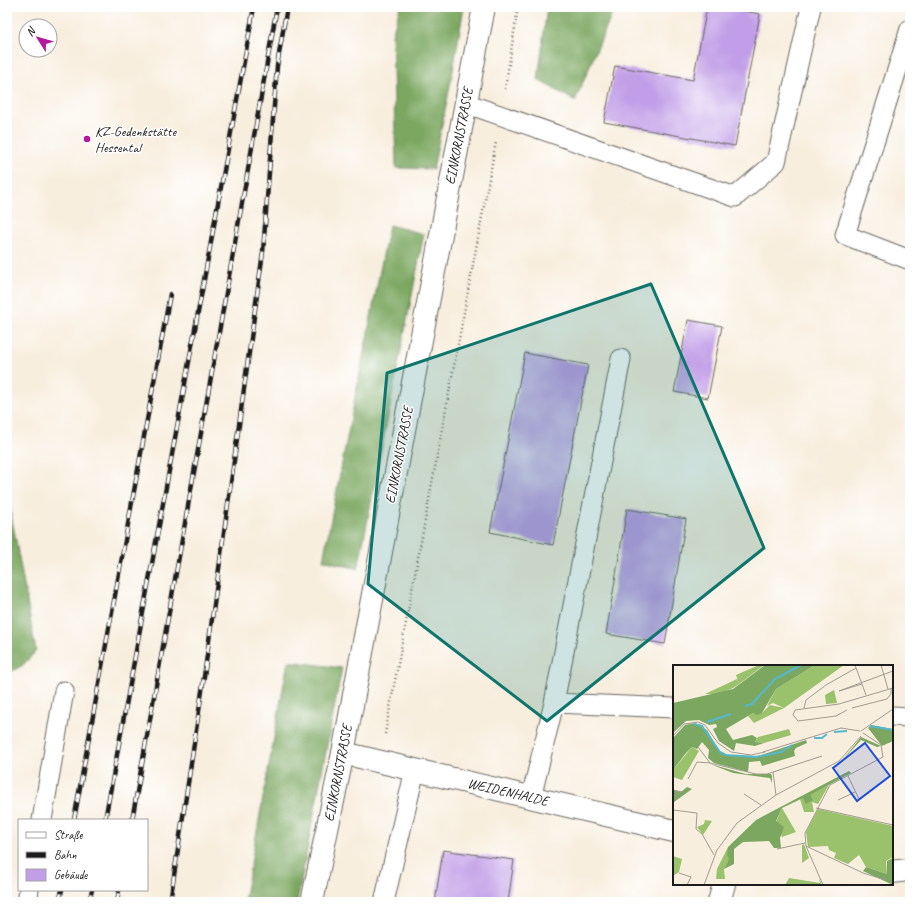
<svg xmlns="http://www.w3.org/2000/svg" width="917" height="909" font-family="Caveat,sans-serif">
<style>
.forest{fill:#7ba760;stroke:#4c623e}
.building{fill:#c19ee7}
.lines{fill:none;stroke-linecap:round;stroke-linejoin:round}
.lane-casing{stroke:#696660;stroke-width:21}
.street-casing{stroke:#696660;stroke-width:24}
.secondary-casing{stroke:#696660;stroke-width:24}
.path{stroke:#696660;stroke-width:2.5;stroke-dasharray:1 3;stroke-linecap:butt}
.lane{stroke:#fff;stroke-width:19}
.street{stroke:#fff;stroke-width:22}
.secondary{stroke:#fff;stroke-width:22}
.rail-casing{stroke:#1c1c1c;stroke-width:4.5}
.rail{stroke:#fff;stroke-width:3;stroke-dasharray:9;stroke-linecap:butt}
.marked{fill:#0f766e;fill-opacity:0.2;stroke:#0f766e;stroke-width:3;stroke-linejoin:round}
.poi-dot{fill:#b5179e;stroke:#fff;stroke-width:1.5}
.labels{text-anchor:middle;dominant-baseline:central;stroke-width:3;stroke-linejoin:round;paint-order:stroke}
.poi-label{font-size:14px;fill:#1c1c1c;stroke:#fff;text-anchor:start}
.street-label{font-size:14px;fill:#1c1c1c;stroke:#fff}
.inset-river{fill:none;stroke:#53b9d1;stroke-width:2}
.inset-road{fill:none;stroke:#a09a90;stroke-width:1}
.view{fill:#1d4ed8;fill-opacity:0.15;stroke:#1d4ed8;stroke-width:2}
.inset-edge{fill:none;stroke:#1c1c1c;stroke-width:2}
</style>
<rect width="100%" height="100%" fill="#fff"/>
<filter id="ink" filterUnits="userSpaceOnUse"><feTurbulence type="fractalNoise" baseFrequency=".025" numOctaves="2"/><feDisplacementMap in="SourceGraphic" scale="8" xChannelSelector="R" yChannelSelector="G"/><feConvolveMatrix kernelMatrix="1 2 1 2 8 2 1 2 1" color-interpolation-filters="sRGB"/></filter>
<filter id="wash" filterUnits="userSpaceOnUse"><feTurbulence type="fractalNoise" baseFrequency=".012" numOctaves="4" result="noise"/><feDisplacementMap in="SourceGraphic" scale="16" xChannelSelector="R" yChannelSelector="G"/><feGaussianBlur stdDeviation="0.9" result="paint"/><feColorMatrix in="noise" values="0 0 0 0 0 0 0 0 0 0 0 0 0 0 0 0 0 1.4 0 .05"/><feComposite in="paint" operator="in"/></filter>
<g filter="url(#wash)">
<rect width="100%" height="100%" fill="#f8eede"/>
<path class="forest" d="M400,7H464L452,76L433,169L396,168L392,35Z
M547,7H615L575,101L538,80Z
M389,225L424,234L358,569L323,560Z
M7,491L36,651L23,665L7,674Z
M288,661L342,668L297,902H244Z"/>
<g id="blocks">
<path class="building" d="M707,7H722L760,14L735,146L604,122L615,66L693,80Z
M688,320L722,326L708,398L674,392Z
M525,353L588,365L553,545L490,532Z
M627,509L686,519L665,644L606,634Z
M443,850L514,860L508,902H435Z"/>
</g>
</g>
<g filter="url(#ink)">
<use href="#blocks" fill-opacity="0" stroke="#696660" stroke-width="1"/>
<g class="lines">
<g class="lane-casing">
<path id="lane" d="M910,29L845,235L910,260
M465,103L735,197L776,162L811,7
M554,703L621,359
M892,716L910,717
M531,798L554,703L674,708
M42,820L64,691
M27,902L29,890
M384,902L415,770"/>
</g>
<g class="street-casing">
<path id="street" d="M343,753L674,831
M892,872L908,870
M719,902L724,884"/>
</g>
<g class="secondary-casing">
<path id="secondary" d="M312,902L343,753L484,7"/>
</g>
<path class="path" d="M505,89L518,7
M385,734L496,142"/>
<use href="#lane" class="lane"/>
<use href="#street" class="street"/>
<use href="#secondary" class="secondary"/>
<g class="rail-casing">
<path id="rail" d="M74,820L170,294
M105,820L254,7
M132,820L277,7
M59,902L62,890
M89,902L92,890
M117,902L119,890
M170,902L202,691L263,252L277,66L287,7"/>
</g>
<use href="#rail" class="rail"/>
</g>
</g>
<path class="marked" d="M651,284L764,548L547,721L368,584L387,373Z"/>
<circle class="poi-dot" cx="87" cy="139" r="4"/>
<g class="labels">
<g class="poi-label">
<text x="95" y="131">KZ-Gedenkstätte<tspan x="95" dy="16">Hessental</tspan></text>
</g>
<g class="street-label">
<text transform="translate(459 136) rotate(-79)">EINKORNSTRASSE</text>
<text transform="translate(399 455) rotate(-79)">EINKORNSTRASSE</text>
<text transform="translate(338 773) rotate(-79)">EINKORNSTRASSE</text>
<text transform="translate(508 792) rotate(13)">WEIDENHALDE</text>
</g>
</g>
<g transform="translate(673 665)">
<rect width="220" height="220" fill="#f8eede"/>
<path d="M86,0H91L66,19L63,10ZM142,0H171L111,43L100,38L94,41L103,24ZM64,14L66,19L60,23L46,29H32ZM161,25L164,38L153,39L152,30ZM97,40L111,43L81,58L75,51L80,48H89ZM116,64L118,70L91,78L82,77L85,72ZM19,82L26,86L9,115L0,112V105ZM156,120L145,139L139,137L141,147H131L127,134ZM109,143L123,167L109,172L103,157ZM145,144L220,161V192L213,196L214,209L193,202L186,190L175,199L161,193L163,188L156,185L155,181L135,182L133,167ZM32,155L39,156L30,170L24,162L31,159ZM131,179L136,193L129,198V180ZM55,182L57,193L51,204L52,214H43L44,204ZM0,191L9,194L6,207L0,211ZM116,213L147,218L146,213L149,220H112Z" fill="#9ac16c"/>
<path d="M92,0H142L103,24L89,48L84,50L80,48L53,64L60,75L79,70L84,73L82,77L91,78L82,81L63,78L61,86L46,76L40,64L44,62L43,59L36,60L26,55L13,56L0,68V38L60,24ZM22,58L34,65L46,86L55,90L85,91L133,75L134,78L123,83L121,86L122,91L89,101L87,96L76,97L75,107L41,98L35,93L36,85L29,77L24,84L19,82L13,88L0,105V73L12,60ZM198,60L220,64V76L209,81L195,63ZM188,72L208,81L204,82L188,75L168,97ZM37,99L73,109H98L99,111V118L97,113L60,108ZM176,106L178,108L137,130L140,135L133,139L130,133L109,143L103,156L111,162L107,173L108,183H101L96,176L70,177L61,184V199L51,204L56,194L54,190L55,182L83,155ZM14,122L19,124L1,137L0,142V125L8,127ZM220,193V220L190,206L193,202L214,209V196Z" fill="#7ba760"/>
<path class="inset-river" d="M72,41L79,39L102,14L128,0M34,57L58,49M21,59L29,61L47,87L53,90L83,92L108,87L119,80M197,61L220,65M161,67L174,66M141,73H149L154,69"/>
<path class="inset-road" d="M182,0L193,30M208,0L215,24M189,19L166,26L220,6M131,43L133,35L153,20L183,3M179,43L214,34L218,29V23M174,45L163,51L125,56L120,50L122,45L166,39L220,23M188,66L220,44M0,71L11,59L25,57L32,60L45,78L58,87L78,90L92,87M25,82L37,98L83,109H94L149,91M90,87L168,63L187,66M100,107L103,130M175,111L186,134M15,114L24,97L37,98M0,125L9,127L0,132M71,129L88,140M165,135L182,127M143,143L220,160M0,145L24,148L23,164L29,169L41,190M133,181L190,208L213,215M104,184L132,178M6,208L18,212L14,220M31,220L44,185L64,158L103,130L166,96L188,71M150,220L133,181L132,168L157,120L210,92L208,80L190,68"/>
<path class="view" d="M192,78L217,111L184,136L160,103Z"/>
<rect width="220" height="220" class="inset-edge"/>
</g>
<rect width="917" height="909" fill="none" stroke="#fff" stroke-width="24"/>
<rect x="18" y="819" width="130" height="72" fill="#ffffff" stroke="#a4a4a4"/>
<rect x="26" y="832" width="20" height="6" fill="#ffffff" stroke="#a4a4a4"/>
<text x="54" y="839" font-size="12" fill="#1c1c1c">Straße</text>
<rect x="26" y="852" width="20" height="6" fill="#1c1c1c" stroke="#a4a4a4"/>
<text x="54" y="859" font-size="12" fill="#1c1c1c">Bahn</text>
<rect x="26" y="869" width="20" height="12" fill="#c19ee7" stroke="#a4a4a4"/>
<text x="54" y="879" font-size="12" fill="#1c1c1c">Gebäude</text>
<g transform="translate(38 38) rotate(307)"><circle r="19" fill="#ffffff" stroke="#a4a4a4"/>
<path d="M0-3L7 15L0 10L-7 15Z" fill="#b5179e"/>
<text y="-6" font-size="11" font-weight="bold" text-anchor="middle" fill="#1c1c1c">N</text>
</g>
</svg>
